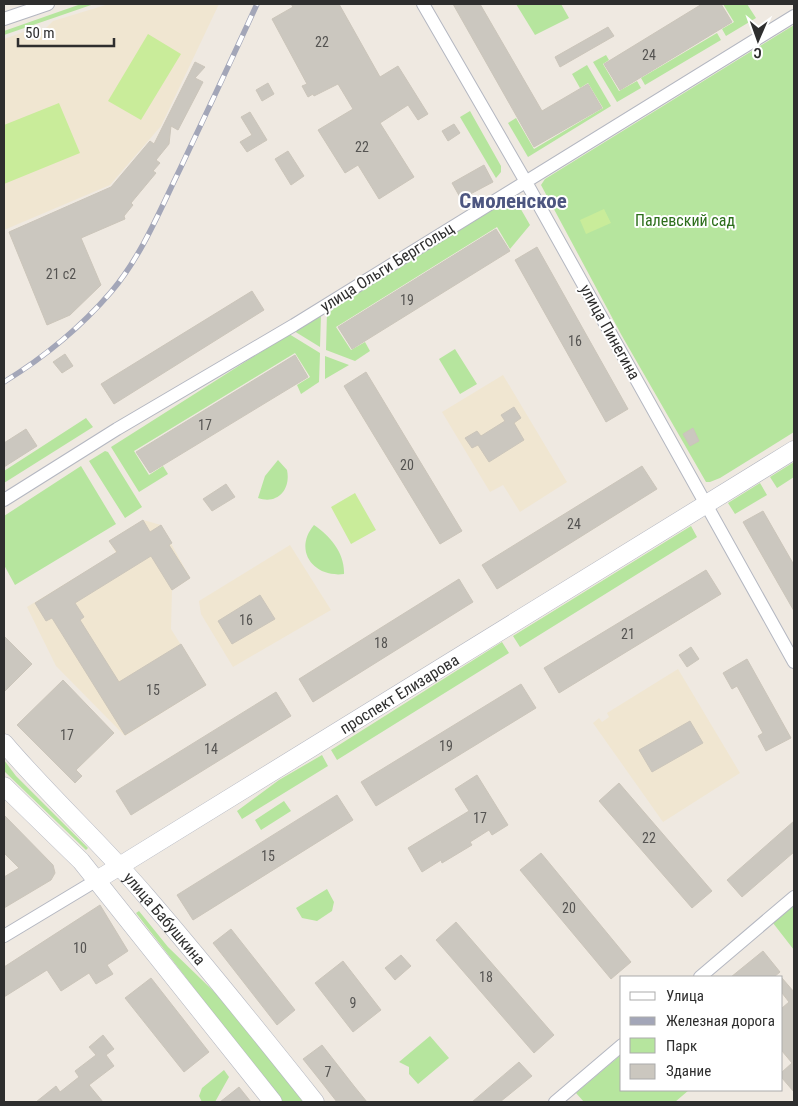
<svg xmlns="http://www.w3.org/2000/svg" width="798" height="1106" font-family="'Roboto Condensed',sans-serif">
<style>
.education{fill:#f0e6d1}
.green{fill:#b6e59e}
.pitch{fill:#c9ec9a}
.building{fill:#cbc7bf;stroke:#cbc5ba}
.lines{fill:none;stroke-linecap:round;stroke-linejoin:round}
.street-casing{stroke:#b4b7c1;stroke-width:14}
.secondary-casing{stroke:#b4b7c1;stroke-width:19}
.street{stroke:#fff;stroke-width:12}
.secondary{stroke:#fff;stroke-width:18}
.rail-casing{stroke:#a3a6b8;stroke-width:5.5}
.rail{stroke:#fff;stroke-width:4;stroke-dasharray:11;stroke-linecap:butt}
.labels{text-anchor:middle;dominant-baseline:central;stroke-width:4;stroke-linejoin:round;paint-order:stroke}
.number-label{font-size:14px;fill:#555452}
.park-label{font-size:16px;fill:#2c6e1b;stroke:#fff}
.street-label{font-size:16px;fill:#2e2e2e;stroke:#fff}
.district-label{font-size:21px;font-weight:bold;fill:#4d5680;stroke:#fff}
</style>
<rect width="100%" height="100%" fill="#efe9e1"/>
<path class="education" d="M109,4H219L161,126L110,185L4,230V39L29,30L36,32L46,28L53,21Z
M503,375L567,482L520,512L503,485L490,492L442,412Z
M143,520L161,525L190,578L172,590L171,629L206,685L125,736L56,666L27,607L116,553L109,541Z
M290,545L331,610L233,667L201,614L199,601Z
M678,669L740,773L663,822L593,723L599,718L602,722L609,717L607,713Z"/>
<path class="green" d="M81,4H94L4,35V31Z
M516,4H561L569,18L535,35Z
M723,4H747L756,18L726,36L722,29L734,22Z
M794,25V432L720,478L710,482H706L622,336L541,185L545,179Z
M717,33L721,40L645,85L641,78Z
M606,55L609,60L603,64L619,91L637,81L641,88L617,102L593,62Z
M587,65L611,106L528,157L508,123L516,118L534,149L603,108L588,83L580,88L572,74Z
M470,111L501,166V172L496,178L460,117Z
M508,198L515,199L530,225L510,249L497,227L336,327L351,350L365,342L370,351L355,361L326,350L327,312Z
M321,314L320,347L294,331Z
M289,334L320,353L319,382L301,394L297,385L310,377L295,353L134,451L149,475L163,466L168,474L139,492L111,447Z
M455,349L477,384L460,394L439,359Z
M325,356L349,365L325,379Z
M86,418L93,427L4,483V471Z
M105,451L108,452L142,507L125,518L89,461Z
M278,460L287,470C291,489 278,505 258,498L265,476Z
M794,462V477L777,488L770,477Z
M81,466L116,524L15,585L4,565V516Z
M760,483L767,495L735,514L728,503Z
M314,525C330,536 345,553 344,574C313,578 293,550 314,525Z
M691,526L697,537L520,647L513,636Z
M502,642L509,653L337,760L331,750Z
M322,755L328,766L242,819L237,811L279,780Z
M4,760L16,776L88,848L86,850L4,771Z
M284,801L291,811L261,830L255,820Z
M327,889L334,902L332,911L317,921L302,918L296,908Z
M794,903V950L773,923Z
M139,911L168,947L235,1012L306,1102H282L136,913Z
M430,1036L449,1058L418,1084L409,1074V1067L399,1062Z
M622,1054V1090H689L675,1102H584L576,1093Z
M224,1070L229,1077L215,1102H202L199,1096L202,1088Z"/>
<path class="pitch" d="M148,34L181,54L141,120L108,101Z
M59,103L80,153L4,184V125Z
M604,209L611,223L586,234L580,220Z
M355,493L376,530L351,544L331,507Z"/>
<path class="building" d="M291,4H339L380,77L398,66L428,114L418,120L408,105L380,123L414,177L379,199L358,165L345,173L318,130L353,109L338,84L314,96L313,94L308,97L302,86L307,84L272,19L293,7Z
M453,4H480L542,111L588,84L602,108L534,147Z
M702,4H721L732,22L620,90L604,64Z
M608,27L614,36L560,67L555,57Z
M195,62L205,67L195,78L203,82L178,130L171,126L169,144L156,160L160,163L153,171L156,173L131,203L133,205L124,216L125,219L81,238L101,285L70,315L47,325L9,232L111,187L150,141L154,144Z
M268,83L274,94L262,101L256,90Z
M250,112L267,140L247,152L240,142L252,135L241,117Z
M454,124L460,133L448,141L442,131Z
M288,151L304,176L291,185L275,159Z
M484,165L493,182L461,199L452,183Z
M496,229L510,251L352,349L338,327Z
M537,247L628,409L606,422L515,260Z
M252,291L264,310L114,404L101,384Z
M65,354L73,366L62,373L53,362Z
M295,355L308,377L150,473L136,452Z
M366,372L462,531L440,544L344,386Z
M514,407L521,418L514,423L524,440L489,462L478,445L472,448L465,438L477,431L481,436L505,421L501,415Z
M693,428L699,441L690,446L683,434Z
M26,429L37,446L4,467V443Z
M642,466L657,489L497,589L482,565Z
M226,484L235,497L212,511L203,499Z
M763,511L794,565V611L743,522Z
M143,520L150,532L161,525L172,543L169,545L190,578L172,590L151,556L75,603L84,617L80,620L119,682L181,644L206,685L125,735L52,618L46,621L35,603L117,552L109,541Z
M706,570L721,594L559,693L544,668Z
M459,579L473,602L313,702L299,679Z
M260,595L275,619L232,644L218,621Z
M4,636L32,664L4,692Z
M691,647L699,659L687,667L679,655Z
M747,659L791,738L766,751L758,736L763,733L737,686L732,689L723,673Z
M63,680L114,733L76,770L82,776L75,783L17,725Z
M521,684L536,708L376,806L361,782Z
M276,692L291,716L131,815L116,791Z
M690,721L703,743L652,772L639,750Z
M477,775L508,825L492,835L489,830L470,842L472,845L442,863L441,860L422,872L408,848L469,811L455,789Z
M619,783L712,891L692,908L599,801Z
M337,795L353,820L193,920L177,895Z
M4,815L53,865L55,873L51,880L4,908V877L19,868L4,853Z
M794,821V852L742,897L727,880Z
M541,853L631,962L611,979L520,870Z
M100,905L128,951L107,965L113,974L96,984L89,973L61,991L47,970L4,997V967Z
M456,922L554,1035L534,1053L436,940Z
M231,929L295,1010L277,1025L213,943Z
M763,951L780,972L774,977H731Z
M401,955L411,966L395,980L385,968Z
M343,961L381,1010L353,1032L315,983Z
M151,978L209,1052L184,1072L125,998Z
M782,978L794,992V1092L782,1078V1072L792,1063L782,1051V1008L789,1002L782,993Z
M103,1035L114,1049L106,1055L114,1066L89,1085L103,1102H36L56,1086L60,1092L79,1077L75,1071L96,1055L89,1047Z
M322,1045L354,1086L367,1102H337L319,1079L303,1059Z
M519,1062L532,1076L500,1102H472Z
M239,1087L251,1102H220Z"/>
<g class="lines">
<g class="street-casing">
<path id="street" d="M423,4L526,182L794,662
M4,19L48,4
M4,500L117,429L294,325L794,16
M4,936L97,880
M700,977L794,897
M555,1102L622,1045"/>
</g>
<g class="secondary-casing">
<g id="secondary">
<path id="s1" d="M4,743C49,796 101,843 146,896C204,963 260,1033 315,1102"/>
<path d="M4,786L81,861L273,1102"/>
<path id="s2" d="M97,880L794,450"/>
</g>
</g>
<use href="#street" class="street"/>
<use href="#secondary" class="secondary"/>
<g class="rail-casing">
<path id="rail" d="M4,382C43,358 81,327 111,292C141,257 160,210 180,169C206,114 232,59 257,4"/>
</g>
<use href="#rail" class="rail"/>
</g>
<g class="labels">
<g class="number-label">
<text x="322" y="42">22</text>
<text x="649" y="55">24</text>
<text x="362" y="147">22</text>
<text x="61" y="274">21 с2</text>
<text x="407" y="300">19</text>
<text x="575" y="341">16</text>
<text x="205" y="425">17</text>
<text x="407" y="465">20</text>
<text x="574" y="524">24</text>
<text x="246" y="620">16</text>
<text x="628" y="634">21</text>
<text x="381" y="643">18</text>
<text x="153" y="690">15</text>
<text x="67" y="735">17</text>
<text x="446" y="746">19</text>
<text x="211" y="749">14</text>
<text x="480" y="818">17</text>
<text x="649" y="838">22</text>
<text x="268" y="856">15</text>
<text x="569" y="908">20</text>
<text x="80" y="948">10</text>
<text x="486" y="977">18</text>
<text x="353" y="1003">9</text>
<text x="328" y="1072">7</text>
</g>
<g class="park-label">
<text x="685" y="220">Палевский сад</text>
</g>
<g class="street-label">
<text transform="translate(387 267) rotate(-32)">улица Ольги Берггольц</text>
<text transform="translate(610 332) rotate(61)">улица Пинегина</text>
<text stroke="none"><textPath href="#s2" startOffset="355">проспект Елизарова</textPath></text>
<text stroke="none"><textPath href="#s1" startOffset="238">улица Бабушкина</textPath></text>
</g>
<g class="district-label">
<text x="513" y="201">Смоленское</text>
</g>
</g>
<rect width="798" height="1106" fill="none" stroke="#2e2e2e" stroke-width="10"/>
<rect x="620" y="976" width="162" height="115" fill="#ffffff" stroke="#ababab"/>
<rect x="630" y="992" width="25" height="8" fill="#ffffff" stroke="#ababab"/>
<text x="666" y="1001" font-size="15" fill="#2e2e2e">Улица</text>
<rect x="630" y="1017" width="25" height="8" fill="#a3a6b8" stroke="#ababab"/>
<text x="666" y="1026" font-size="15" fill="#2e2e2e">Железная дорога</text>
<rect x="630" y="1038" width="25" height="15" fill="#b6e59e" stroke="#ababab"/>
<text x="666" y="1051" font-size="15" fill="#2e2e2e">Парк</text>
<rect x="630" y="1064" width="25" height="15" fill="#cbc7bf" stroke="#ababab"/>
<text x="666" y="1076" font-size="15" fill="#2e2e2e">Здание</text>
<g transform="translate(758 40) rotate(182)" stroke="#ffffff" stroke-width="4" paint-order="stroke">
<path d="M0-4L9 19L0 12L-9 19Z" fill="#2e2e2e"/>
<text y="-8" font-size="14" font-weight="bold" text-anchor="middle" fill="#2e2e2e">С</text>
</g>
<path d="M18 38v8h96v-8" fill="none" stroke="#2e2e2e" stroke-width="2.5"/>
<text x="25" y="38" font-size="15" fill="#2e2e2e" stroke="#ffffff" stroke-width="4" paint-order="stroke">50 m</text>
</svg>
